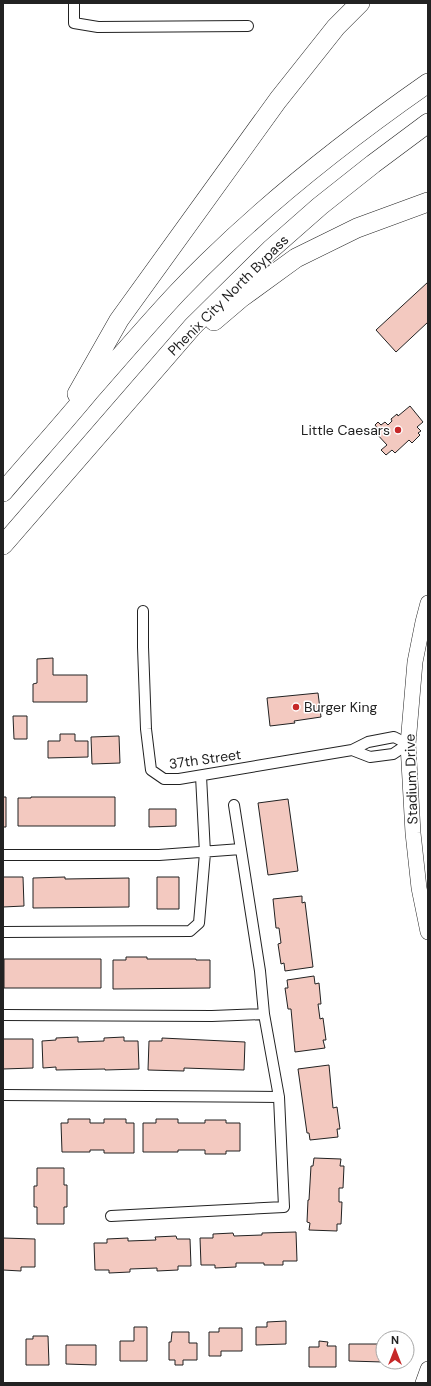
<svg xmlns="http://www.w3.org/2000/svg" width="431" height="1386" font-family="'DM Sans',sans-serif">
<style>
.building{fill:#f3c9c0;stroke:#222}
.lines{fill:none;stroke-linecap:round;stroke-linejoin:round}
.street-casing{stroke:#222;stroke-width:12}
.secondary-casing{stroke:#222;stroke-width:16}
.highway-casing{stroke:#222;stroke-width:20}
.street{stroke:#fff;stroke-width:10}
.secondary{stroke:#fff;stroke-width:15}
.highway{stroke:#fff;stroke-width:19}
.poi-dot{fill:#c62828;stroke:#fff;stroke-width:1.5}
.labels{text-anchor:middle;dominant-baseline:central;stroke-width:3;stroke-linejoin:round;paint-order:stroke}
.street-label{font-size:14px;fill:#222;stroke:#fff}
.poi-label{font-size:14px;fill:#222;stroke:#fff;text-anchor:end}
</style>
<rect width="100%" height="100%" fill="#fff"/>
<path class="building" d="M428,282V322L396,352L376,330Z
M410,406L423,422L417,427L421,431L418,433L420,435L412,443L409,440L395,453L392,450L386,455L381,450L387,445L375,432L378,429L375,425L378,422L381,425L385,422L388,425L392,421L391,419L397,414L398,416Z
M53,658V675H87V702H33V684L37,683V659Z
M318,693L321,717L294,721L295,723L270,726L267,698Z
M13,716H27V739H14Z
M60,734H75V741H88V757L48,758V741H60Z
M119,736L120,763L92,764L91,737Z
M3,797H6V827H3Z
M31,797H115V826H18V798H31Z
M288,799L298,871L268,875L258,803Z
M149,809H176V826L149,827Z
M3,877H23L24,906L3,907Z
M65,877V879L129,878V907L33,908V878Z
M157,877H179V909H157Z
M302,896V903L305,902L313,967L285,971L284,963L281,964L278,944L281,943L279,928H276L273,899Z
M126,957H147V959H196V960H210V988L113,989V960H126Z
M4,959H101V988H4Z
M314,976L315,984L319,983L321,1004H318L320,1019L323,1018L326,1040H323L325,1048L295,1052L291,1009H288L285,988H288L287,980Z
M78,1037V1042L104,1041V1038L124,1037V1041H138L139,1069L105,1070V1069L56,1070V1067L43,1068L42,1041L56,1040V1038Z
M162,1038L245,1042L244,1070L184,1068V1071L148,1070L149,1041H162Z
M3,1039H33V1068L3,1069Z
M329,1065L333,1108L337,1107L340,1129H337L338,1137L310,1140L309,1133H307L298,1069Z
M68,1119H90V1123H104V1119H126V1123H134V1153H104V1150H90V1152H62L61,1123H68Z
M156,1119H178V1123H205V1120H226V1123H240V1151H226V1154H205V1150H178V1152H143V1123H156Z
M314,1158L341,1159L340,1166H344L343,1188H339V1202H342L341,1224H337V1231L309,1230L310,1223L307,1222L308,1200H309L311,1166H313Z
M37,1168H64V1185H67V1207H64V1224H37V1207H34V1186H37Z
M296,1232L297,1261H283V1265H264V1263H236V1267L215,1268V1265H201L200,1238H213V1234L233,1233L234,1236L262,1235V1233Z
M176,1236L177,1239H190L191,1266H178V1270L157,1271V1268L130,1269V1272L109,1273V1270H95L94,1243H107V1239L128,1238V1241L156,1240L155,1237Z
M3,1238L35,1239V1267H21V1271L3,1270Z
M286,1321V1344L256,1345V1327H267V1322Z
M134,1327H147V1361H120V1341H134Z
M219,1328H242V1351H221V1356H209V1332H219Z
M172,1332H189V1343H197V1360H183V1365H175V1360H169V1342H171Z
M33,1336H48L49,1365H26V1339H33Z
M319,1341L328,1342L327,1346H336V1367H309V1347H319Z
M349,1344H383V1362L349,1361Z
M66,1345H96V1365L66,1364Z"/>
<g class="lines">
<g class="street-casing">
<path id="street" d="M74,3V23L98,27L248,26
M143,611V647L146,729L151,770L164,779H179L352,750L368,742L394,737L408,744L393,754L370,757L352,750
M3,855H159L241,849
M3,932L190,931L199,923L205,853L201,776
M3,1015L212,1016L264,1014
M3,1095L279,1097
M111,1216L284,1207L279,1097L264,1014L260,971L234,805"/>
</g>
<g class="secondary-casing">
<path id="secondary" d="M428,603L423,622L415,662L408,744L413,833L419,888L428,932
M423,1383L428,1369"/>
</g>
<g class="highway-casing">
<path id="highway" d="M214,321L241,298L296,258L357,228L428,202
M77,394L119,320L278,100L336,27L360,3
M3,492C32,458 62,425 90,391C119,358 148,324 178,292C253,213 339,145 428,83
M3,545L193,326L270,250L320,206L373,164L428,123"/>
</g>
<use href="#street" class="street"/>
<use href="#secondary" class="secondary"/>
<use href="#highway" class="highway"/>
</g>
<g class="poi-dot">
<circle cx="398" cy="430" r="4"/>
<circle cx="296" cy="707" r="4"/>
</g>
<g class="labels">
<g class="street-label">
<text transform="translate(228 295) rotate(-45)">Phenix City North Bypass</text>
<text transform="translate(205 759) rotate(-8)">37th Street</text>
<text transform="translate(411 779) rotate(-92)">Stadium Drive</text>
</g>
<g class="poi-label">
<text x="390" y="430">Little Caesars</text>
<text x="304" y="707" text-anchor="start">Burger King</text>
</g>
</g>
<rect width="431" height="1386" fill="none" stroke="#222222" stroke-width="8"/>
<g transform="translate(395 1350)"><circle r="19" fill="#ffffff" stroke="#a7a7a7"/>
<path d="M0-3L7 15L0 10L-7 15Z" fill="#c62828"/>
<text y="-6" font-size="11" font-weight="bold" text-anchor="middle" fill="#222222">N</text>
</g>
</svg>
